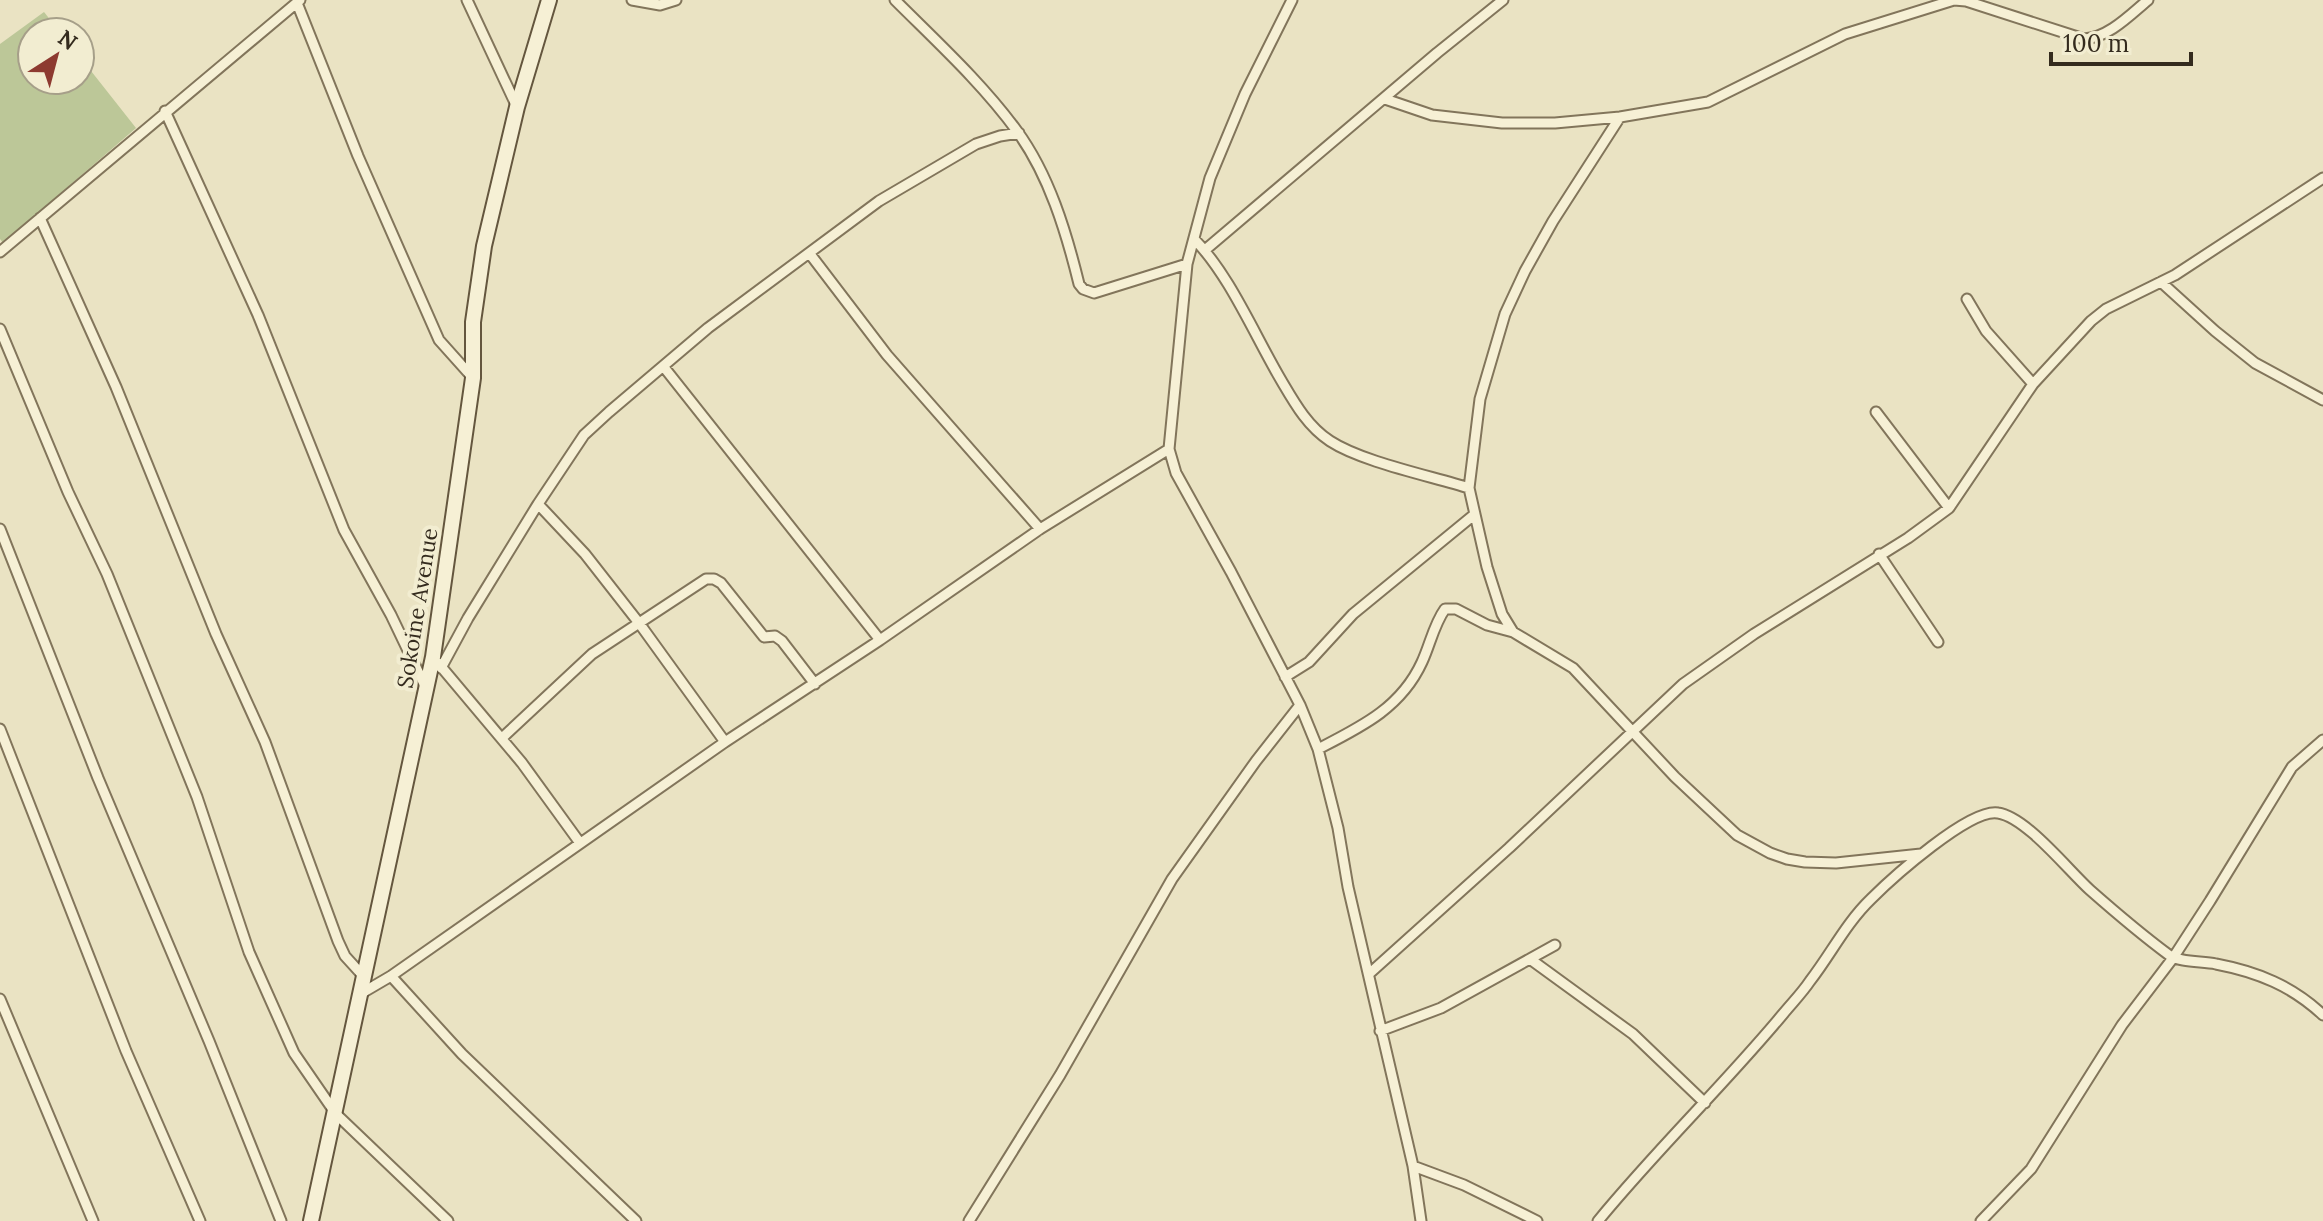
<svg xmlns="http://www.w3.org/2000/svg" width="2323" height="1221" font-family="Lora,serif">
<style>
.green{fill:#bcc798}
.lines{fill:none;stroke-linecap:round;stroke-linejoin:round}
.street-casing{stroke:#82755b;stroke-width:13}
.secondary-casing{stroke:#64563e;stroke-width:18}
.street{stroke:#f6f0d5;stroke-width:9}
.secondary{stroke:#f6f0d5;stroke-width:14}
.labels{text-anchor:middle;dominant-baseline:central;stroke-width:8;stroke-linejoin:round;paint-order:stroke}
.street-label{font-size:22px;fill:#342b1e;stroke:#f2edd1}
</style>
<rect width="100%" height="100%" fill="#eae3c3"/>
<path class="green" d="M44,12L60,32H32V80H80V57L136,128L3,243L0,239V44Z"/>
<g class="lines">
<g class="street-casing">
<path id="street" d="M467,0L517,107
M632,0L660,5L676,0
M895,0C937,42 982,83 1017,131C1049,175 1066,231 1079,284L1083,289L1094,293L1187,264
M1292,0L1245,94L1210,178L1187,264L1169,449L1176,473L1231,572L1300,705L1318,749L1338,828L1348,887L1413,1166L1421,1221
M297,3L358,156L439,340L473,378
M1385,99L1432,115L1502,123H1555L1620,117L1708,102L1845,34L1954,0L1966,1L2084,39C2108,38 2130,15 2148,0
M165,111L258,315L344,530L391,615L425,686
M1620,117L1553,221L1525,271L1505,314L1480,399L1469,488L1487,567L1502,614L1513,632L1573,668L1675,777L1737,835L1770,853L1787,859L1805,862L1836,863L1921,854
M40,218L116,387L216,634L265,742L338,941L345,956L365,978
M1194,239C1229,274 1255,336 1281,380C1294,402 1307,426 1330,441C1362,462 1431,476 1469,488
M1205,250L1437,53L1503,0
M0,252L300,0
M810,254L887,355L1040,529
M2161,282L2215,331L2255,363L2323,400
M1967,299L1986,331L2033,384
M0,329L68,492L107,574L197,797L249,952L294,1053L336,1114L448,1221
M663,366L880,640
M1876,412L1949,508
M538,504L585,554L639,623L725,742
M0,529L98,778L209,1041L281,1221
M1879,554L1938,642
M438,663L522,763L580,843
M441,668L468,618L538,504L584,435L609,412L708,328L879,201L976,144L1000,136L1019,133
M1285,677L1309,662L1353,614L1475,514
M0,729L126,1051L200,1221
M502,738L592,654L706,579H714L721,583L764,637L775,636L782,641L815,684
M1318,749C1361,727 1401,708 1422,662C1430,645 1434,624 1445,609H1456L1487,625L1513,632
M1530,959L1633,1034L1705,1103
M1370,973L1509,848L1683,684L1754,634L1908,538L1949,508L2033,384L2091,321L2106,309L2175,275L2323,178
M391,976L462,1054L636,1221
M362,993L391,976L725,742L880,640L1040,529L1169,449
M0,999L93,1221
M1380,1031L1441,1008L1555,945
M1413,1166L1464,1185L1537,1221
M969,1221L1060,1075L1172,879L1256,761L1300,705
M1598,1221C1657,1149 1724,1085 1783,1014C1792,1003 1802,993 1810,981C1831,954 1846,923 1871,899C1892,878 1970,808 1998,813C2026,817 2068,870 2090,890C2115,912 2142,935 2169,955C2181,963 2202,961 2216,964C2258,972 2292,986 2323,1015
M1981,1221L2031,1169L2122,1025L2173,958L2210,901L2292,767L2323,740"/>
</g>
<g class="secondary-casing">
<path id="secondary" d="M311,1221L433,657L473,378V322L484,246L517,107L549,0"/>
</g>
<use href="#street" class="street"/>
<use href="#secondary" class="secondary"/>
</g>
<g class="labels">
<g class="street-label">
<text transform="translate(417 608) rotate(-81)">Sokoine Avenue</text>
</g>
</g>
<g transform="translate(56 56) rotate(36)"><circle r="38" fill="#f2edd1" stroke="#a69f89" stroke-width="2"/>
<path d="M0-6L14 30L0 20L-14 30Z" fill="#8d3a30"/>
<text y="-12" font-size="22" font-weight="bold" text-anchor="middle" fill="#342b1e">N</text>
</g>
<path d="M2051 52v12h140v-12" fill="none" stroke="#342b1e" stroke-width="4"/>
<text x="2063" y="52" font-size="24" fill="#342b1e" stroke="#f2edd1" stroke-width="6" paint-order="stroke">100 m</text>
</svg>
